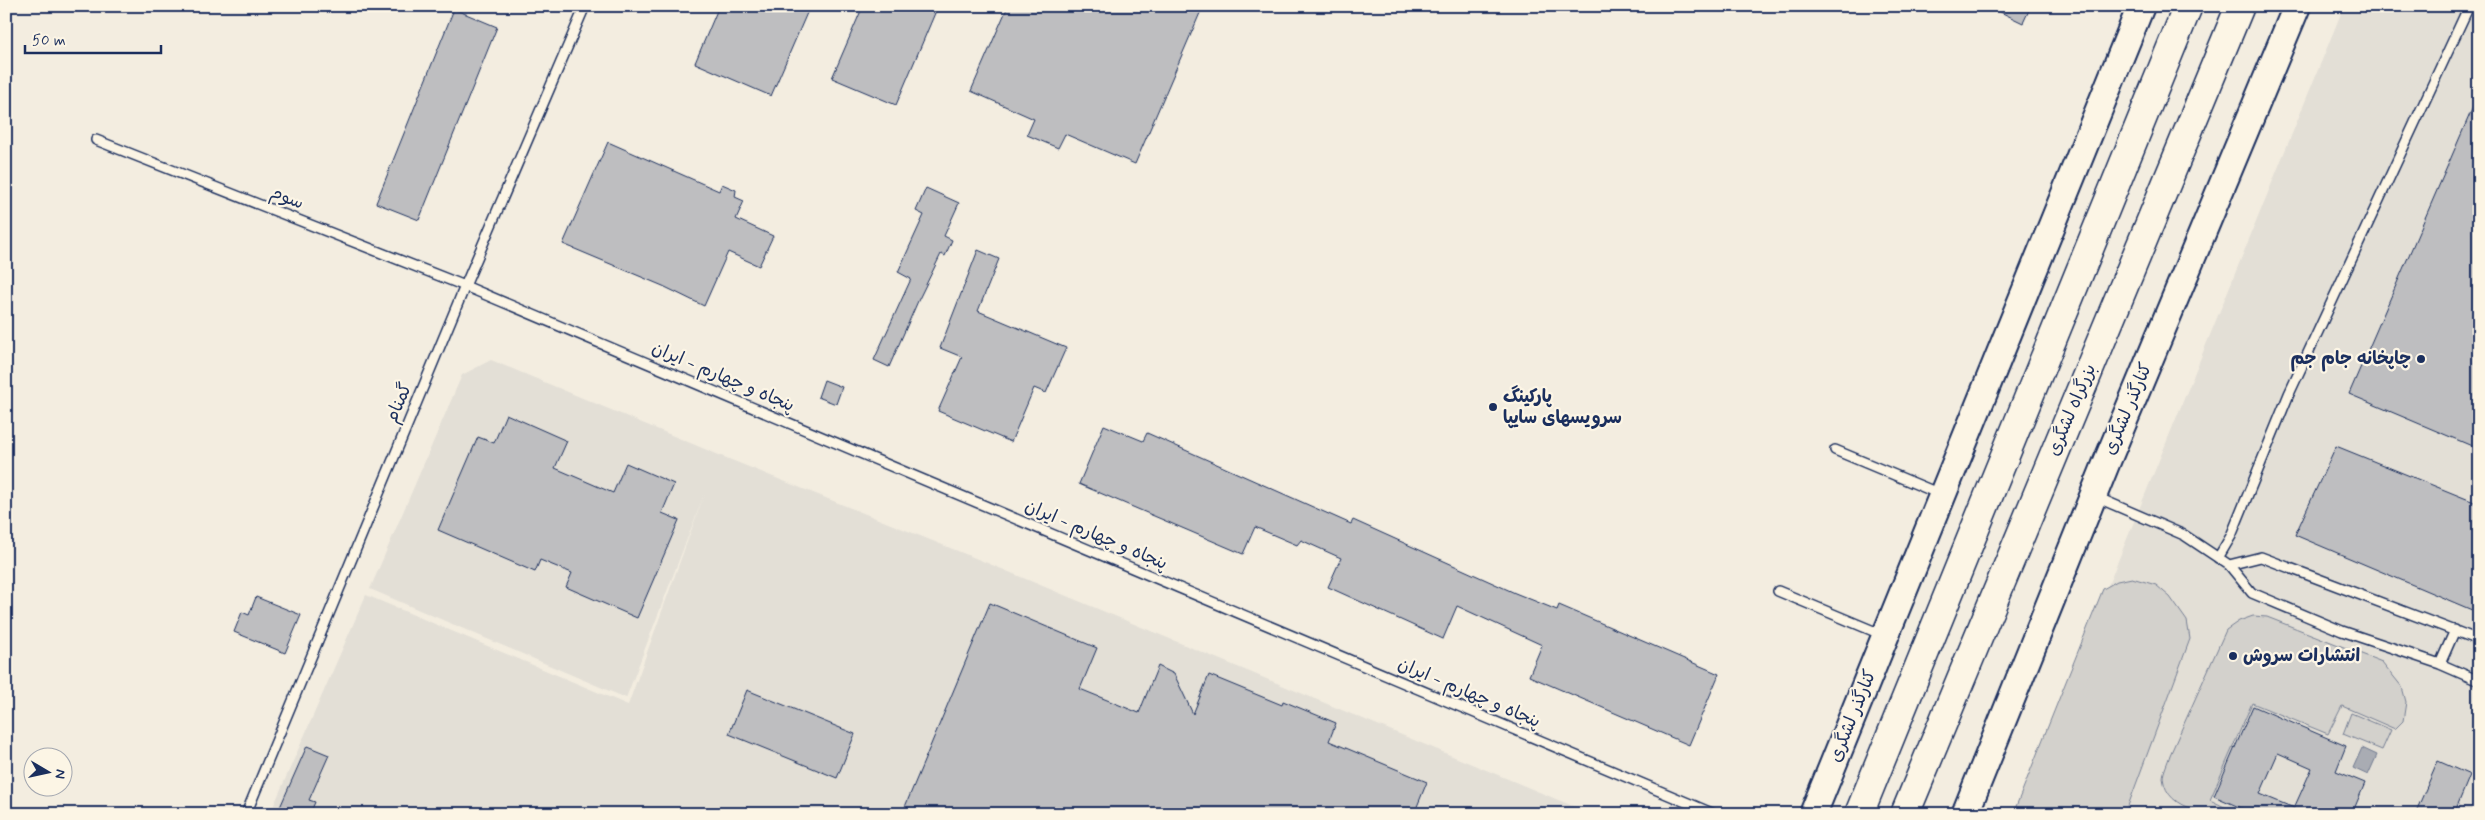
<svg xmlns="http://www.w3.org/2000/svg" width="2485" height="820" font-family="Mynerve,'Playpen Sans Arabic',sans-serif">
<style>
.built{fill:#e3dfd6}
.green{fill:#d3d1cc;stroke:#778095}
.water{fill:#a9acb3;stroke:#707a91}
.building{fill:#bebec0;stroke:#1b2f5e;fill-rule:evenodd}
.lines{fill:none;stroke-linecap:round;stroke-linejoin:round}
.service-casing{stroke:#1b2f5e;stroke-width:12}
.primary-casing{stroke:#1b2f5e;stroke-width:30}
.trunk-casing{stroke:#1b2f5e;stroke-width:31}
.service{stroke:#fcf5e5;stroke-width:9}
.primary{stroke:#fcf5e5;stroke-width:26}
.trunk{stroke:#fcf5e5;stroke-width:28}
.poi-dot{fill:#1b2f5e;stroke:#fcf5e5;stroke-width:2}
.labels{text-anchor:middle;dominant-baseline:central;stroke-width:4.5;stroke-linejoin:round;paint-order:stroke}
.street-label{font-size:18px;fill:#1b2f5e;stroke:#fcf5e5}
.poi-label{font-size:18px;font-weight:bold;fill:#1b2f5e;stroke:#fcf5e5;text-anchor:start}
</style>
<rect width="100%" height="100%" fill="#f3ede0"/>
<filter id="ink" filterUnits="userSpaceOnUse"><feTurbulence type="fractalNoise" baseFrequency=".02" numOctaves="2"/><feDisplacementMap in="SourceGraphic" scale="10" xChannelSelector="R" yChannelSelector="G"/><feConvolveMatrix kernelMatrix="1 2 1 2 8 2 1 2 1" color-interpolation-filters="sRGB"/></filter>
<g filter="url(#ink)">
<path class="built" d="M2344,6H2479V814H2015Z
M491,360L719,455L980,560L1592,814H270L366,595L628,705L704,495L626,698L370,589L462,375Z"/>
<path class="green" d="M2132,578L2156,585L2170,597L2187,621L2190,639L2125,814H2013L2103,589L2117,581Z
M2253,616L2267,617L2382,662L2402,687L2406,702L2403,721L2395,729L2342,706L2328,734L2252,703L2210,800L2239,814C2213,814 2167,813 2163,778C2163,772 2168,762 2170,755L2226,630L2239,621Z
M2351,713L2391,730L2382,750L2343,734Z"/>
<path class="water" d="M2362,748L2377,755L2368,775L2353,768Z"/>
<path class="building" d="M719,6H810L771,96L695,63Z
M863,6H938L896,105L832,78Z
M1008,6H1203L1135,164L1065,134L1058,148L1027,135L1034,119L971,91Z
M1988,6H2031L2023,23Z
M454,9L497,27L419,220L376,203Z
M2479,93V449L2349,394Z
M608,142L719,191L722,184L736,190L735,197L744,201L736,219L773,236L759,266L728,252L704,306L663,286L563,244Z
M926,188L959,203L944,236L952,240L945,256L941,254L918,301L889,367L874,360L911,279L898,272L924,215L916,211Z
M978,250L999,259L978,311L1066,348L1046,393L1034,388L1011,442L938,411L962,357L940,348Z
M824,380L842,387L836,404L818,397Z
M506,414L567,441L555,468L613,493L626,463L674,484L662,513L679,520L637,618L566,587L572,573L540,560L535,572L438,530L478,437L494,443Z
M1104,425L1143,441L1147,433L1351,524L1353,520L1515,593L1557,610L1559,605L1719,674L1689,745L1529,676L1542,645L1457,606L1443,639L1328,587L1341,558L1301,540L1297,545L1255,527L1243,554L1079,484Z
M2336,446L2479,504V613L2295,535Z
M256,597L301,615L285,653L234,632L242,612L249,615Z
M990,603L1097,648L1080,689L1139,713L1158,666L1174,674L1193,714L1209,675L1282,705L1283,701L1336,723L1329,741L1427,782L1414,814H902Z
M747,690L855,734L837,778L729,734Z
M2253,706L2346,746L2336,771L2365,783L2352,814H2255L2214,796ZM2278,753L2312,768L2294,808L2260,794Z
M307,746L329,755L309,800L315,802L310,814H277Z
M2438,761L2470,775L2454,814H2415Z"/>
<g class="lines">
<g class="service-casing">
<path id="service" d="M96,140L465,286L1714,814
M1835,450L1940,494
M2096,497L2184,535L2229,565L2252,593L2342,631L2440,664L2479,681
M2218,558L2231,536L2289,394L2469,6
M2229,565L2261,557L2479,640
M1778,591L1883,635
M2440,664L2455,630
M246,814L465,286L585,6"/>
</g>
<g class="primary-casing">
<path id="primary" d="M1813,814L2141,6
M1965,814L2108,459L2297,6"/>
</g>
<g class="trunk-casing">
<path id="trunk" d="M1859,814L2188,6
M1905,814L2240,6"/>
</g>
<use href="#service" class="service"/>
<use href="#primary" class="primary"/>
<use href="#trunk" class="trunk"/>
</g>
</g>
<g class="poi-dot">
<circle cx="2421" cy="359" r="5"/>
<circle cx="1493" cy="407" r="5"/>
<circle cx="2233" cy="656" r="5"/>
</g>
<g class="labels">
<g class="street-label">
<text transform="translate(287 198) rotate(22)">سوم</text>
<text transform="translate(723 377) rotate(23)">پنجاه و چهارم - ایران</text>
<text transform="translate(399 403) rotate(-67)">گمنام</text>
<text transform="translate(2128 409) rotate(-67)">کنارگذر لشگری</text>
<text transform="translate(2072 410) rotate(-67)">بزرگراه لشگری</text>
<text transform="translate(1096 535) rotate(23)">پنجاه و چهارم - ایران</text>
<text transform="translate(1469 693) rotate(23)">پنجاه و چهارم - ایران</text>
<text transform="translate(1853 716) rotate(-68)">کنارگذر لشگری</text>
</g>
<g class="poi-label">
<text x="2411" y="359" text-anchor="end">چاپخانه جام جم</text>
<text x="1503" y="397">پارکینگ<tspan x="1503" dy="21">سرویسهای سایپا</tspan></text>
<text x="2243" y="656">انتشارات سروش</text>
</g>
</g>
<rect width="2485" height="820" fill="none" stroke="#fcf5e5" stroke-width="25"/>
<rect x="12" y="12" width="2460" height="795" fill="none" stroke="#1b2f5e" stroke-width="2" filter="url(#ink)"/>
<g transform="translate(48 772) rotate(99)"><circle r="24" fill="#fcf5e5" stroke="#a2a6af"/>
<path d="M0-4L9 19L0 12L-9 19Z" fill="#1b2f5e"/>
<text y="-8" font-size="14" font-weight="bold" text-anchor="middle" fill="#1b2f5e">N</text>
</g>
<path d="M25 45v8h136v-8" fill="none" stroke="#1b2f5e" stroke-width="2.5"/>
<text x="32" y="45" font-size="15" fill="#1b2f5e" stroke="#fcf5e5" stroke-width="4" paint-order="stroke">50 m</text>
</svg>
